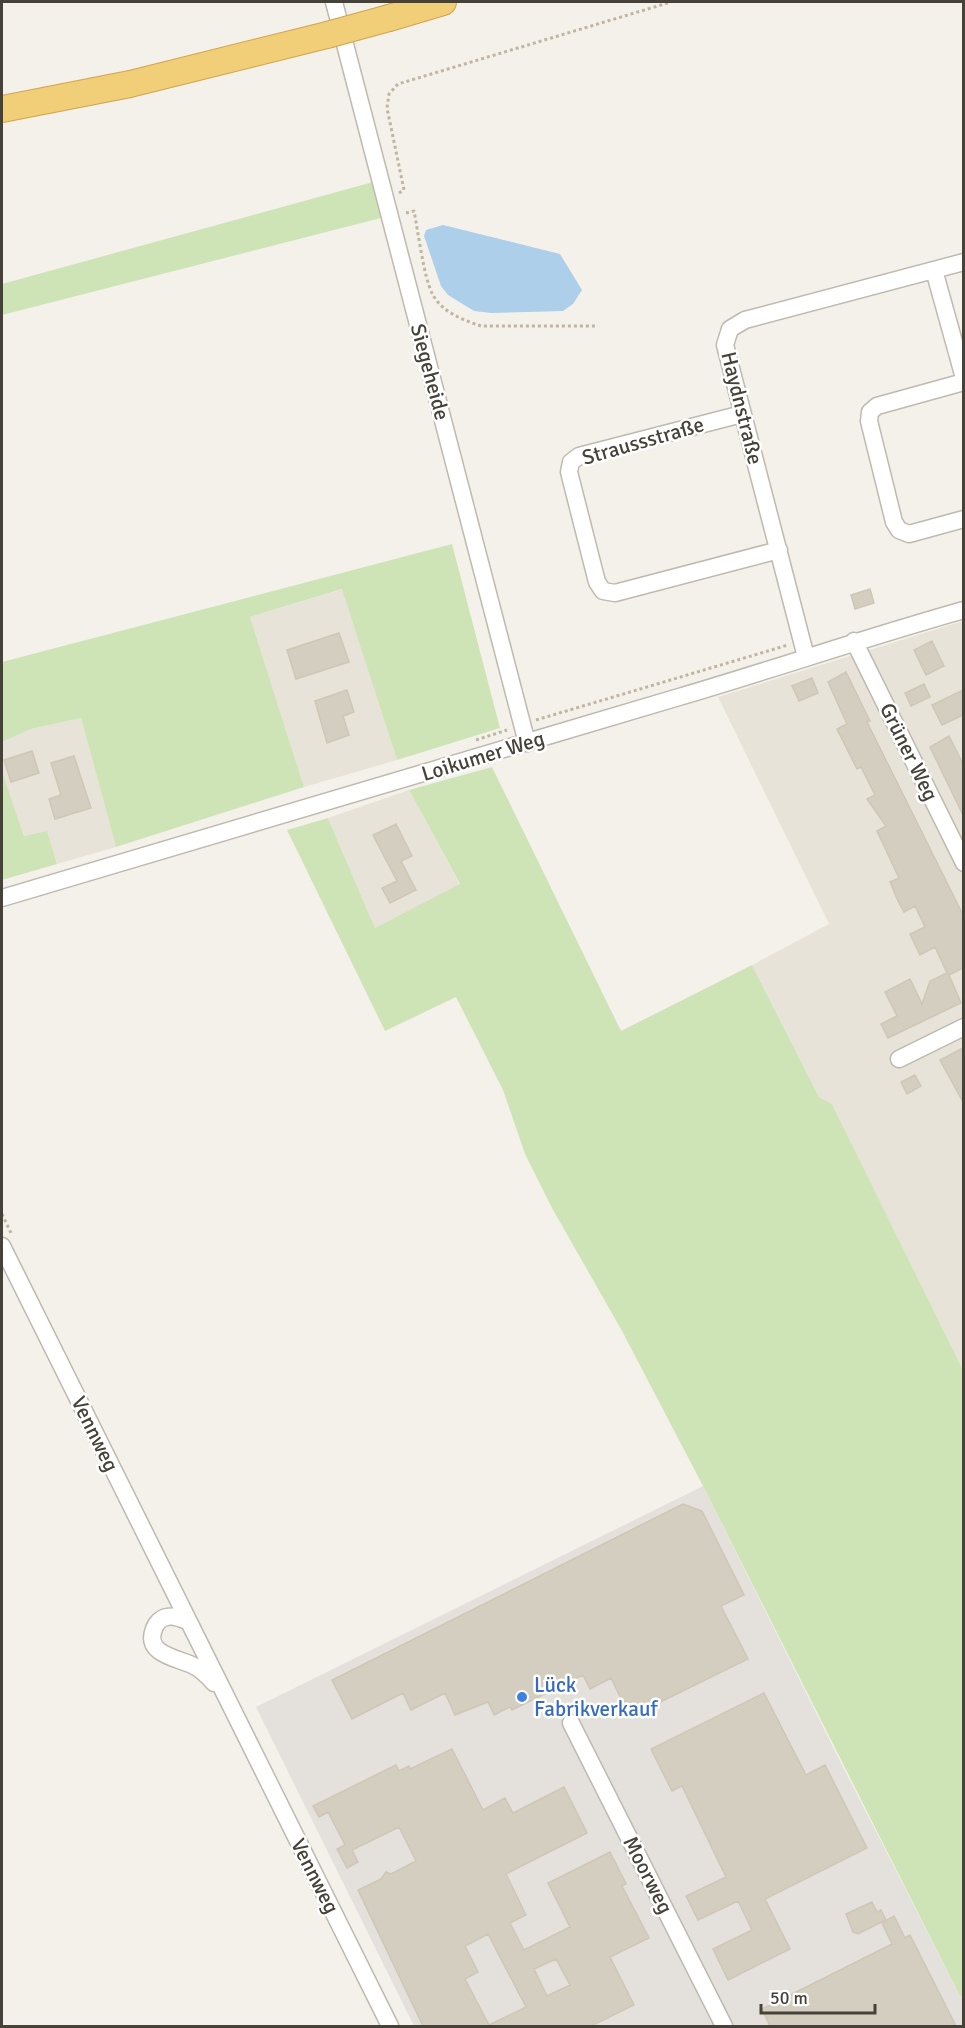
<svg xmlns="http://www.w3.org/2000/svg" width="965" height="2028" font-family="Signika,sans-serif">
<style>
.residential{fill:#e7e3d9}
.industrial{fill:#e4e0dc}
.green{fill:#cee4b7}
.water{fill:#adcfea}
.building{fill:#d4cec1;stroke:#cfc6b5;stroke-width:1.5;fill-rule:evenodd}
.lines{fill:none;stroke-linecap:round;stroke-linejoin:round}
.minor-casing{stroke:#bfb9ae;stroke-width:19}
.highway-casing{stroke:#d0a448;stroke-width:28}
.path{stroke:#bfb6a0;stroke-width:3;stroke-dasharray:3 3;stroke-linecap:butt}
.minor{stroke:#fff;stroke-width:16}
.highway{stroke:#f1ce78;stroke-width:26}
.highway-bridge-casing{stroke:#d0a448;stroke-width:28;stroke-linecap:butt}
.highway-bridge{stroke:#f1ce78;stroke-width:26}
.shop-dot{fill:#3f7fe0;stroke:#fff;stroke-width:2}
.labels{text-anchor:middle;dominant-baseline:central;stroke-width:5;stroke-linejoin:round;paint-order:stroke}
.street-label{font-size:21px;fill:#474239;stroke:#fff}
.shop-label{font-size:21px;fill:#366cbe;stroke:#fff;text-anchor:start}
</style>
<rect width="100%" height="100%" fill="#f4f1eb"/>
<path class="residential" d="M343,589L397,760L304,787L250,617Z
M963,621V1370L832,1104L819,1097L752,965L829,924L718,697Z
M81,718L116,847L57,864L47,832L24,836L2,771V742L31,729Z
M409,790L460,885L375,928L328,818Z"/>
<path class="industrial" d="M703,1486L841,1763L960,1996L963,1995V2026H414L256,1707Z"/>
<path class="green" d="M373,182L381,218L2,315V284Z
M452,544L500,728L397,760L342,589L250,617L304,787L116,847L81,718L31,729L2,742V662Z
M492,767L621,1031L752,965L819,1097L832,1104L963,1370L964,1995L960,1996L703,1486L622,1331L552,1208L525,1154L503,1090L456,997L385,1031L287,830L328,818L375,928L460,884L409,790Z
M2,771L24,836L47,831L57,864L2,880Z"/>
<path class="water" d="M443,225L560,254L582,290L573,304L563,311L491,313L474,311L448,295L441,286L424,236L426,230Z"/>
<path class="building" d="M870,589L874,603L855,609L851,595Z
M339,633L349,662L296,679L287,650Z
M932,641L944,666L926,675L914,650Z
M846,672L870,721L867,722L963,915V968L949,975L961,1003L888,1038L881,1024L897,1016L885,992L910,979L922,1004L930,981L947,973L935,947L920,955L910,934L925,927L915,906L904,912L898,901L890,882L899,878L877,831L886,826L867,799L875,795L861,767L857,769L837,729L847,724L828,682Z
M812,678L818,693L799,701L792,686Z
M924,684L930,697L911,706L905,693Z
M347,690L354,712L343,716L349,735L327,743L315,701Z
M963,690V715L942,725L932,705Z
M949,736L963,764V815L930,747Z
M32,751L39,773L11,782L4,760Z
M74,756L91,808L55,819L49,799L61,795L51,763Z
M396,824L412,856L401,861L416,890L390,903L382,888L397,881L373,835Z
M963,1048V1102L940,1060Z
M915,1075L921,1086L907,1094L901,1082Z
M683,1504L702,1511L744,1595L721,1606L748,1659L630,1717L611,1678L590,1689L583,1675L512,1710L510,1707L494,1715L488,1702L455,1715L445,1693L411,1710L403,1693L352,1719L332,1680Z
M764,1693L806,1775L825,1765L867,1848L765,1899L790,1949L728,1980L713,1949L752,1930L738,1901L698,1920L686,1896L726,1877L682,1786L672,1791L651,1749Z
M452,1749L483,1810L505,1798L513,1813L564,1787L587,1833L506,1874L526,1915L510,1923L524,1950L570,1927L548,1883L610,1852L626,1884L622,1886L649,1938L610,1957L634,2005L591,2026H423L358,1890L381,1879L386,1872L391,1874L416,1861L399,1827L352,1850L358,1862L347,1868L337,1849L345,1845L328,1812L319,1817L313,1806L396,1765L399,1771L409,1766L410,1769ZM488,1934L526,2007L489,2025L465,1979L478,1972L465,1946ZM556,1959L570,1985L547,1996L534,1969Z
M872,1902L877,1912L881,1910L886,1920L858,1934L853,1932L846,1914Z
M894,1916L905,1938L910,1935L956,2026H770L762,2009L892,1944L882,1923Z"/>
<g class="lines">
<g class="minor-casing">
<path id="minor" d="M334,2L527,743
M934,270L964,378
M964,382L877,406L870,412L869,421L894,522L899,530L909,534L964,519
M742,414L579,456L571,462L569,472L597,582L603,591L615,593L779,550
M854,641L964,863
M806,657L725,345L730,329L745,320L964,262
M2,898C227,831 453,765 679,697C774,669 868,637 964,610
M899,1059L964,1027
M2,1246L390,2026
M189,1622C182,1619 175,1615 167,1617C161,1618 156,1623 154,1629C144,1654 177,1658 192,1665C201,1669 208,1676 214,1683
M571,1723L724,2026"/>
</g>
<g class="highway-casing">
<path id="highway" d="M389,18L443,2
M2,109L130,84L327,35"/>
</g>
<path class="path" d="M399,193L404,190L387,108L389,94L398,84L671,2
M406,213L414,211C418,231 424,278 432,293C441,312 463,320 481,326H598
M536,720L788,645
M476,740L507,730
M2,1214L11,1233"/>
<use href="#minor" class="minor"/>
<use href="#highway" class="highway"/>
<g class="highway-bridge-casing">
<path id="highway-bridge" d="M327,35L389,18"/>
</g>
<use href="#highway-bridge" class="highway-bridge"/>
</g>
<circle class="shop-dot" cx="522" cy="1697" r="6"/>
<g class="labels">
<g class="street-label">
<text transform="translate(430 372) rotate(75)">Siegeheide</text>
<text transform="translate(742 408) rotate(76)">Haydnstraße</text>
<text transform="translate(643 441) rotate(-16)">Straussstraße</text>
<text transform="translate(909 752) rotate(64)">Grüner Weg</text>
<text transform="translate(483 756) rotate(-17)">Loikumer Weg</text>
<text transform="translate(95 1434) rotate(64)">Vennweg</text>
<text transform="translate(648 1875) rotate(63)">Moorweg</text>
<text transform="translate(315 1876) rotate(63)">Vennweg</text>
</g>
<g class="shop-label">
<text x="534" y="1685">Lück<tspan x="534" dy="24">Fabrikverkauf</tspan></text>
</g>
</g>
<rect width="965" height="2028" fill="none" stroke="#474239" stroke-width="6"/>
<path d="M761 2004v9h114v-9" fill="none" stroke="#474239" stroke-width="3"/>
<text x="770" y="2004" font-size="18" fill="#474239" stroke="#ffffff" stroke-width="4.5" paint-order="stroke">50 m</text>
</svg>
